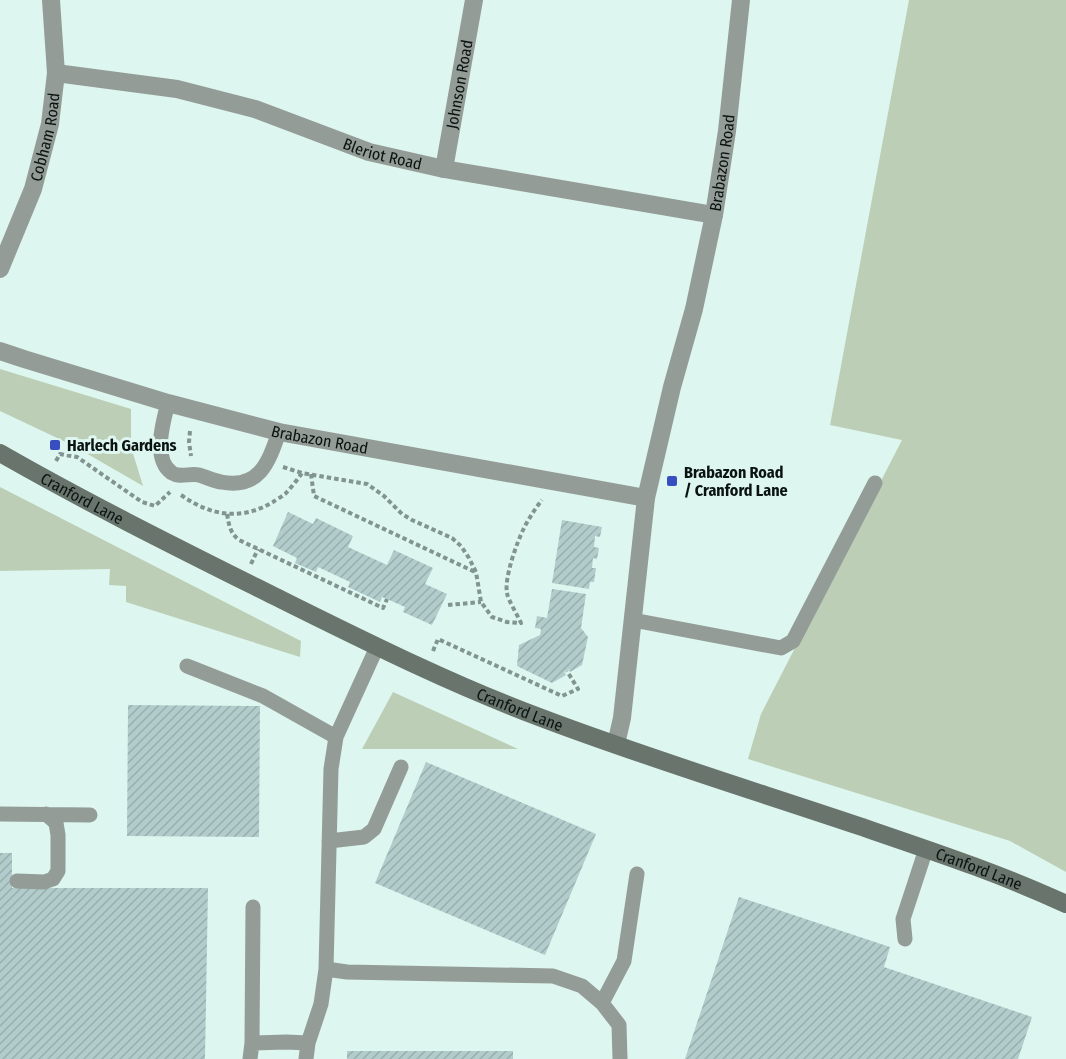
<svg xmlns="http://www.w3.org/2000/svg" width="1066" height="1059" font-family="'Fira Sans Condensed',sans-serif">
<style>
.grass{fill:#bccfb6}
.building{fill:url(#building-hatch)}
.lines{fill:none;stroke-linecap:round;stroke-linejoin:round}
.path{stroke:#82948f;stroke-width:4;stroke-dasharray:4.5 3;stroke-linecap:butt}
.lane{stroke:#949c97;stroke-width:15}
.street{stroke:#949c97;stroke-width:18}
.secondary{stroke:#68746c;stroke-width:18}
.poi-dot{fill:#364ec0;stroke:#ddf6ef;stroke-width:2}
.labels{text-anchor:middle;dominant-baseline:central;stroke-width:6;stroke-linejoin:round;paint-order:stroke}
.street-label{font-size:16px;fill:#0a1311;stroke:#ddf6ef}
.poi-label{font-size:16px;font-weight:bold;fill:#0a1311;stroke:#ddf6ef;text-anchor:start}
</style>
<defs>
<pattern id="building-hatch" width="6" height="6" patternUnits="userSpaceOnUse" patternTransform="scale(1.5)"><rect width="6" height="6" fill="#b2cccc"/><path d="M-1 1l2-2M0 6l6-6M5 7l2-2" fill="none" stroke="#98aeae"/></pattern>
</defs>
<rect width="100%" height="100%" fill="#ddf6ef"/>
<path class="grass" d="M909,0H1066V872L1010,841L748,759L761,714L902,440L830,425Z
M0,369L131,409V447L143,486L72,445L0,411Z
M0,487L301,641L300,657L126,602V586L109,585L110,569L0,571Z
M393,692L518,749H362Z"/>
<path class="building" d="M288,512L313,524L316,518L353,536L348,547L387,565L394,550L433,568L425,584L447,594L432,625L403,612L405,607L387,599L382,597L380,602L348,587L350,582L318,567L316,572L295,563L297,558L273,546Z
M562,520L602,527L600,537L595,536L594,547L599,548L597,559L593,558L592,568H596L594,582H590L589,589L552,583Z
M552,589L586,594L581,628L588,637L582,665L570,672L569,669L564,672L566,675L552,683L517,666L519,645L540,635L541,629L535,628L537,616L547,618Z
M128,705L260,706L259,837L127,836Z
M426,762L596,834L545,955L375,883Z
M0,853H12V888H208L205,1059H0Z
M739,897L890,947L884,967L1032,1017L1018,1059H685Z
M347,1051H513V1059H347Z"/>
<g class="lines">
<path class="path" d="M190,431L189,442L191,456
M56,461L60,454L77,457L142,502L155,506L170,492
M283,467L302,473L367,484L384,496L402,514L412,520L452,538L461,546L469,558L476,572L481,602L492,617L507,622L521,623C517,614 508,600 507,593C504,578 517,542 524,528C529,518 535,509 542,500
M311,474L314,496L475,572
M181,495C211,516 241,521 273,502C276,500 281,497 285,494C291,488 297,480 302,473
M227,514C229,525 230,533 239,540L383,608L387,599
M251,564L258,549
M448,605L481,602
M433,651L438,639L562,696L578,689L567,671"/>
<path class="lane" d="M168,403C163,422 152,459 172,473C180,478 190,473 199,475C206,477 214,481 221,482C260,490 269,461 279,432
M633,620L781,648L793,641L875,483
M187,666L263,696L336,737
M0,814L90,815
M329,841L364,837L374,829L401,767
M17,881L44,882L53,879L58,871V835L56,823L46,814
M905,939L903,919L926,849
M326,969L347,972L553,976L582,986L602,1003L619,1025L620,1059
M602,1003L624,961L637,874
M252,1043L253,907
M250,1059L252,1043L286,1042L308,1043
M306,1059L308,1043L321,1004L326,969L331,769L336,737L377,647"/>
<g class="street">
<path id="s1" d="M56,73L177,89L255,109L369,152L444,169L714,215"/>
<path id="s2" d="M444,169L474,0"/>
<path id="s3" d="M0,269L33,189L50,124L56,73L51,0"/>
<path id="s4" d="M0,351L24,359L168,403L279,432L646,498"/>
<path id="s5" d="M616,744L622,718L646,498L672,387L694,309L714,215L727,131L741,0"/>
</g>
<path class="secondary" id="s6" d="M0,453C89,504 182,550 274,596C361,639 448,683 539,717C644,757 752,790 859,826C929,850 999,873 1066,904"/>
</g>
<g class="poi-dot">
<rect x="49" y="439" width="12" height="12" rx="3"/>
<rect x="666" y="475" width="12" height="12" rx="3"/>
</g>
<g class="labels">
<g class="street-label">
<text stroke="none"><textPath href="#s2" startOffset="86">Johnson Road</textPath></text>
<text stroke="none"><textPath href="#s3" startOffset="140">Cobham Road</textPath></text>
<text stroke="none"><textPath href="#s1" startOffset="338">Bleriot Road</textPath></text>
<text stroke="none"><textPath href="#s5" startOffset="592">Brabazon Road</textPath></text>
<text stroke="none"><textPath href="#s4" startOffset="332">Brabazon Road</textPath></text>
<text stroke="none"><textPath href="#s6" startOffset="94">Cranford Lane</textPath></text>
<text stroke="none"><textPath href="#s6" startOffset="580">Cranford Lane</textPath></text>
<text stroke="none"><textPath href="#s6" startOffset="1066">Cranford Lane</textPath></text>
</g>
<g class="poi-label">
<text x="67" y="445">Harlech Gardens</text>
<text x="684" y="472">Brabazon Road<tspan x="684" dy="18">/ Cranford Lane</tspan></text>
</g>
</g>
</svg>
